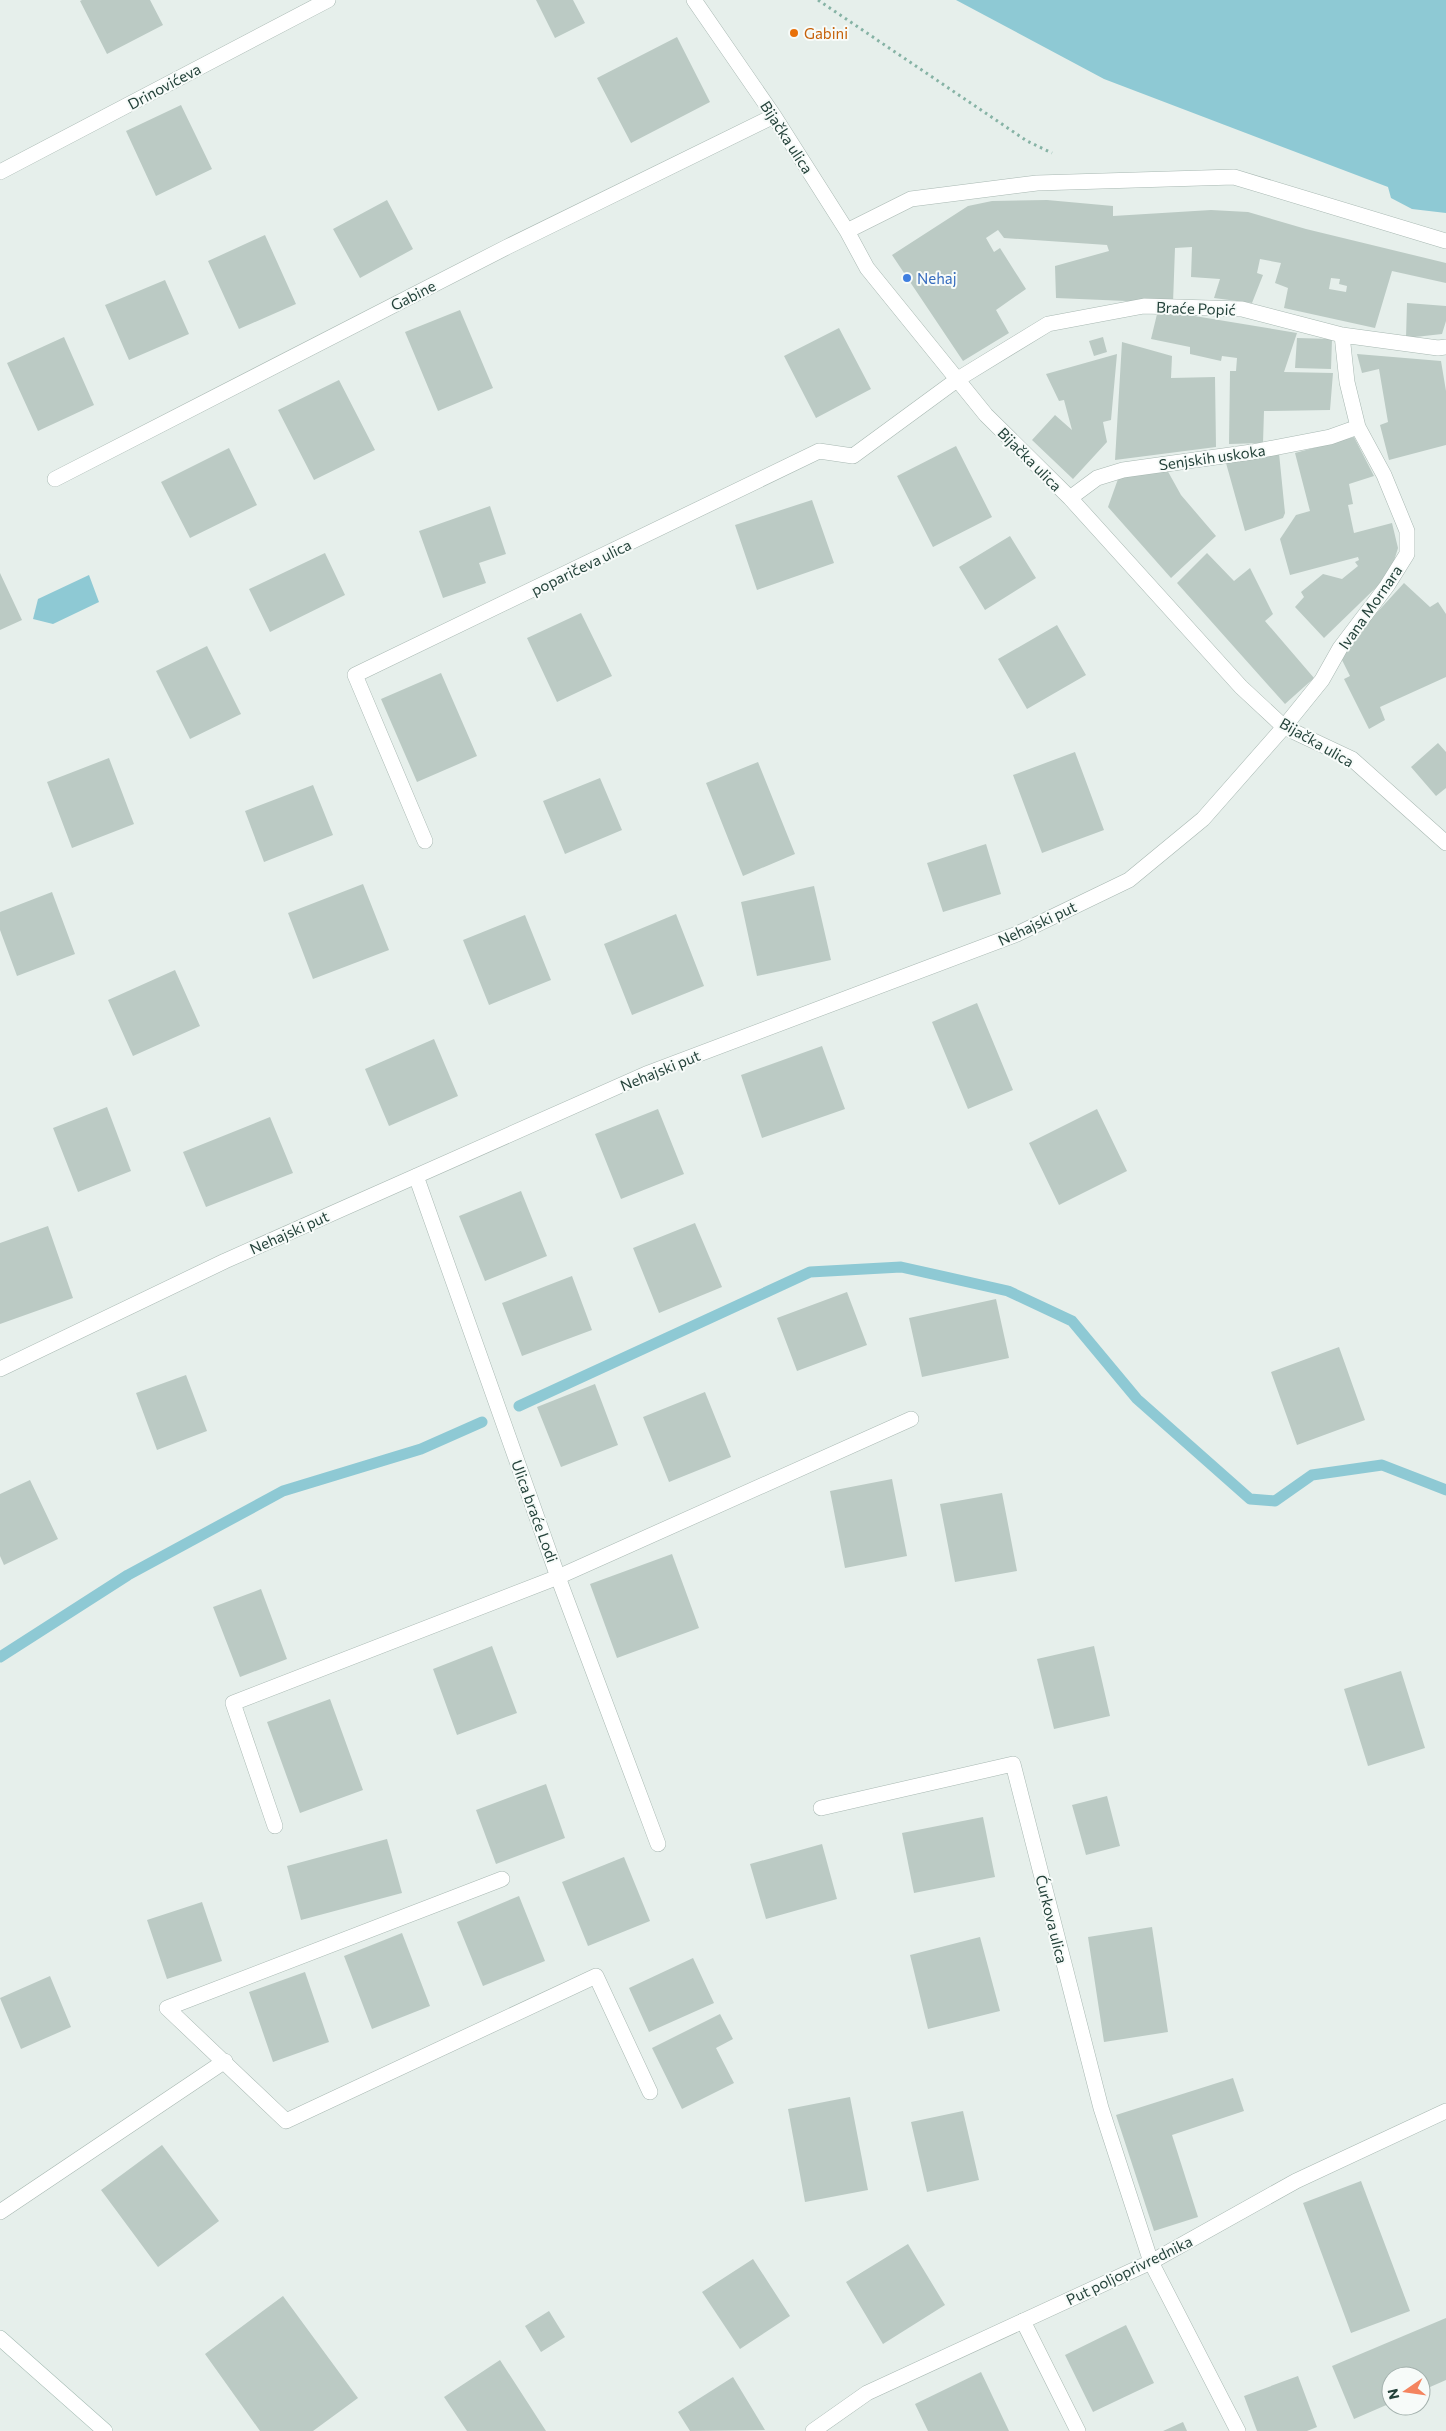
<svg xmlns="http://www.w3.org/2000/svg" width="1446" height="2431" font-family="Commissioner,sans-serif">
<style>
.water{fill:#8ec9d4}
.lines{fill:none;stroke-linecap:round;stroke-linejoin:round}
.stream{stroke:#8ec9d4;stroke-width:11}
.building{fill:#bbcac4;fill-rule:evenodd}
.lane-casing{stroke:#a8b8b2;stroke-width:16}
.street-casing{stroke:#a8b8b2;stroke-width:16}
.secondary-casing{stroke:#a4bbb3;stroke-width:16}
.path{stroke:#86b3a5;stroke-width:3;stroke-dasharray:2.5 4;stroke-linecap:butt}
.lane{stroke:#fff;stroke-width:15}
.street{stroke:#fff;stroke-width:15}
.secondary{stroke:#fff;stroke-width:15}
.food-dot{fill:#e8710a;stroke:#f7fbf9;stroke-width:2}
.shop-dot{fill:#3f7fe0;stroke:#f7fbf9;stroke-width:2}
.labels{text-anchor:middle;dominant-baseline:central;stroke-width:4;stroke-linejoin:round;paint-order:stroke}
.food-label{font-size:15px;fill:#c56008;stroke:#f7fbf9;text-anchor:start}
.street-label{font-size:15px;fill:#24423a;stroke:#f7fbf9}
.shop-label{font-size:15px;fill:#366cbe;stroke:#f7fbf9;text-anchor:start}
</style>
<rect width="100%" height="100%" fill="#e6efeb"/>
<path class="water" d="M956,0H1446V213L1412,209L1391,198L1388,187L1104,79Z
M89,575L99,602L53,624L33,619L38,599Z"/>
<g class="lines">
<path class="stream" d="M519,1406L810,1272L901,1267L1008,1291L1072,1321L1137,1399L1250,1499L1275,1501L1312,1475L1382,1465L1446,1490
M0,1657L128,1575L283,1491L421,1449L482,1422"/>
</g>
<path class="building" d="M82,0H150L163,25L107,54L80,1Z
M536,0H573L585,23L555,38Z
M677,37L710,102L631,143L597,78Z
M181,105L212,169L156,196L126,131Z
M387,200L413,249L360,278L333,229Z
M1047,200L1113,206V216L1211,210L1248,212L1306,229L1446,263V283L1392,271L1375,328L1284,308L1288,288L1275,283L1281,263L1260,259L1257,273L1263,275L1252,303L1214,298L1220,279L1191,277L1192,247L1175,248L1173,303L1056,298L1055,266L1109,251L1107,245L1004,238L998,230L986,238L994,252L1000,248L1026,289L996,310L1009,333L963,361L892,255L968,206L992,201ZM1331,278L1340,279L1339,284L1347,286L1346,292L1329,289Z
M265,235L296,304L239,329L208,261Z
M165,280L189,334L129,360L105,305Z
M1407,303L1446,306V321L1442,334L1406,338Z
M460,310L493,388L438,411L405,332Z
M1158,310L1297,333L1284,372L1333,373L1330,410L1264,411L1263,443L1229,444L1230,371H1236L1237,358L1222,356L1221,361L1190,354V347L1151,339Z
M839,328L871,389L816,418L784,356Z
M64,337L94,405L38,431L7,363Z
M1103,337L1107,352L1094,356L1089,341Z
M1297,338L1332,339L1331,369L1295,368Z
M1122,342L1172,356L1171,378L1215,377L1216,447L1115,460Z
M1117,354L1111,420L1103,422L1107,442L1073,479L1032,440L1055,415L1072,430L1064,400L1059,401L1046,374Z
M1357,354L1441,361L1446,391V445L1389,460L1380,425L1388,422L1379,369L1362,373Z
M339,380L375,450L314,480L278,410Z
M1354,437L1374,476L1349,484L1353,504L1348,505L1354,533L1392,523L1398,548L1390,574L1324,638L1295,607L1304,597L1301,592L1323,574L1342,579L1358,566L1355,562L1359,560L1358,557L1290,575L1280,539L1296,515L1310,511L1295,453Z
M956,446L992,517L933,547L897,476Z
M229,448L257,505L190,538L161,482Z
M1279,453L1285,513L1283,518L1245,531L1226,463Z
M1166,468L1181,495L1216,536L1171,578L1108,507L1118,479Z
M812,500L834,563L757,590L735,525Z
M490,506L506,554L479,563L486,583L443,598L419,531Z
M1010,536L1036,578L985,610L959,567Z
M325,553L345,595L270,632L249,589Z
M1207,553L1234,581L1250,568L1273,614L1265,621L1314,678L1285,704L1177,583Z
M0,573L22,620L0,630Z
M1404,583L1430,607L1438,602L1446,614V677L1380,707L1385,720L1369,729L1344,679L1350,676L1341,658L1370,620Z
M581,613L612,676L557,702L527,638Z
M1057,625L1086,675L1027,709L998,659Z
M207,646L241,714L190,739L156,671Z
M441,673L477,756L417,782L381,699Z
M1438,743L1446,752V788L1436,796L1411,767Z
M1075,752L1104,830L1042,853L1013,775Z
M109,758L134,824L72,848L47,782Z
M758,762L795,854L743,876L706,783Z
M600,778L622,830L565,854L543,801Z
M313,785L333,835L264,862L245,811Z
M986,844L1001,894L943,912L927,863Z
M363,884L389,950L313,979L288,913Z
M814,886L831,960L757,976L741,902Z
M52,892L75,954L17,976L0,930V912Z
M676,914L704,986L632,1015L604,944Z
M525,915L551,980L489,1005L463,940Z
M175,970L200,1026L133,1056L108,1000Z
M977,1003L1013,1090L968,1109L932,1022Z
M434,1039L458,1096L389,1126L365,1069Z
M822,1046L845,1109L762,1138L741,1075Z
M107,1107L131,1171L78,1192L53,1128Z
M658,1109L684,1174L621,1199L595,1134Z
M1097,1109L1127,1171L1059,1205L1029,1143Z
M270,1117L293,1173L206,1207L183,1152Z
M521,1191L547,1256L485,1281L459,1216Z
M695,1223L722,1287L659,1313L633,1248Z
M48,1226L73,1298L0,1324V1243Z
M572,1276L592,1330L522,1356L502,1303Z
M847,1292L867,1345L797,1371L777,1318Z
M996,1299L1009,1358L922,1377L909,1318Z
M1339,1347L1365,1420L1297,1445L1271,1372Z
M186,1375L207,1431L157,1450L136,1393Z
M595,1384L618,1445L561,1467L537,1407Z
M705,1392L731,1457L669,1482L643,1417Z
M892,1479L907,1556L845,1568L830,1491Z
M30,1480L58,1539L4,1565L0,1556V1494Z
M1002,1493L1017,1571L955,1582L940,1504Z
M672,1554L699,1628L617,1658L590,1584Z
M261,1589L287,1659L240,1677L213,1607Z
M492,1646L517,1713L457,1735L433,1669Z
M1094,1646L1110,1716L1054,1729L1037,1659Z
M1401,1671L1425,1748L1368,1766L1344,1689Z
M330,1699L363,1790L300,1813L267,1722Z
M546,1784L565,1838L496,1864L476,1810Z
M1107,1796L1120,1846L1086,1855L1072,1805Z
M983,1817L995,1877L914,1893L902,1833Z
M387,1839L402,1893L301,1920L287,1866Z
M822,1844L837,1899L766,1919L750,1864Z
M624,1857L650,1921L588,1946L562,1882Z
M519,1896L545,1961L483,1986L457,1922Z
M202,1902L222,1961L167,1979L147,1920Z
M1152,1927L1168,2032L1104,2042L1088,1937Z
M402,1933L430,2006L372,2029L344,1956Z
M980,1937L1000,2011L928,2029L910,1955Z
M693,1958L714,2003L649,2032L629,1988Z
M305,1972L329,2042L273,2062L249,1992Z
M50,1976L71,2027L21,2049L0,1998Z
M720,2014L733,2039L716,2048L734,2083L682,2109L652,2048Z
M1233,2078L1244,2111L1172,2135L1198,2217L1154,2231L1116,2115Z
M850,2097L868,2190L805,2202L788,2109Z
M963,2111L979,2180L927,2192L911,2122Z
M162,2145L219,2221L158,2267L101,2190Z
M1361,2181L1410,2311L1351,2333L1303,2203Z
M908,2244L945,2305L883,2344L846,2282Z
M753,2259L790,2316L740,2349L702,2292Z
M283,2296L358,2398L313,2431H260L205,2354Z
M549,2311L565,2337L541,2352L525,2326Z
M1446,2318V2380L1421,2391V2376H1391V2403L1354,2419L1332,2366Z
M1126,2325L1154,2383L1093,2412L1065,2355Z
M500,2360L546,2431H467L444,2397Z
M981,2372L1009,2431H928L915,2404Z
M1298,2376L1317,2427L1307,2431H1257L1244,2396Z
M733,2377L765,2430L690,2431L678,2412Z
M1183,2422L1187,2431H1163Z"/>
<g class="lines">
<g class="lane-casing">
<path id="lane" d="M275,1826L233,1703L558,1577L911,1419
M502,1879L167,2008L286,2121L596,1976L650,2092
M0,2212L225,2061
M1151,2262L1238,2431
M1023,2321L1078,2431"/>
</g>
<g class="street-casing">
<path id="street" d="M694,0L774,116L847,231L867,268L986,415L1070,498L1241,687L1284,727L1352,759L1446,843
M0,172L328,0
M847,231L911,199L1037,183L1234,177L1446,241
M55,479L507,247L774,116
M1070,498L1097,478L1123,470L1252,452L1330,437L1358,427
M425,841L355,675L819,451L853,456L958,379L1048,324L1144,306L1242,309L1342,335L1438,348L1446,347
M416,1176L558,1577L658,1844
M0,1369L225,1261L646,1074L1017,934L1129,880L1203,819L1284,727L1322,680L1340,648L1387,586L1407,554V531L1384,475L1358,427L1347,382L1342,335
M821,1808L1013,1764L1101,2108L1151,2262
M813,2431L867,2393L1151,2262L1296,2181L1446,2111"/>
</g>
<g class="secondary-casing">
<path id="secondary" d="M0,2338L105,2431"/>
</g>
<path class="path" d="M818,0L1027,141L1052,153"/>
<use href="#lane" class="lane"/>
<use href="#street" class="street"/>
<use href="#secondary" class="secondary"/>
</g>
<circle class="food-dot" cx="794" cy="33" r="5"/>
<circle class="shop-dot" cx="907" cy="278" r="5"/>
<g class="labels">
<g class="food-label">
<text x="804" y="33">Gabini</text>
</g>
<g class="street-label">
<text transform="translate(164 86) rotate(-28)">Drinovićeva</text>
<text transform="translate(787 137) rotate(57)">Bijačka ulica</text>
<text transform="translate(413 295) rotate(-27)">Gabine</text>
<text transform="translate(1196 308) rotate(2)">Braće Popić</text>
<text transform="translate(1212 457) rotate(-8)">Senjskih uskoka</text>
<text transform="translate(1030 459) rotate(45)">Bijačka ulica</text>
<text transform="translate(581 567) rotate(-26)">poparičeva ulica</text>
<text transform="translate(1370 607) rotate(-55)">Ivana Mornara</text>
<text transform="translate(1317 742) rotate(30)">Bijačka ulica</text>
<text transform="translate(1037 923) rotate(-25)">Nehajski put</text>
<text transform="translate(660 1070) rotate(-22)">Nehajski put</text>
<text transform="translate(289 1232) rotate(-24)">Nehajski put</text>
<text transform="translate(535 1511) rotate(70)">Ulica braće Lodi</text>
<text transform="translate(1052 1919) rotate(76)">Ćurkova ulica</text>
<text transform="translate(1129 2270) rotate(-26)">Put poljoprivrednika</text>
</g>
<g class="shop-label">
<text x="917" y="278">Nehaj</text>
</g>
</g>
<g transform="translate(1406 2391) rotate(257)"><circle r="24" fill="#f7fbf9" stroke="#a3b1ad"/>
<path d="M0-4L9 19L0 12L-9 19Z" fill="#f4845f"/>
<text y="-8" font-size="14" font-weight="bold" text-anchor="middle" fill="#24423a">N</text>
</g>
</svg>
